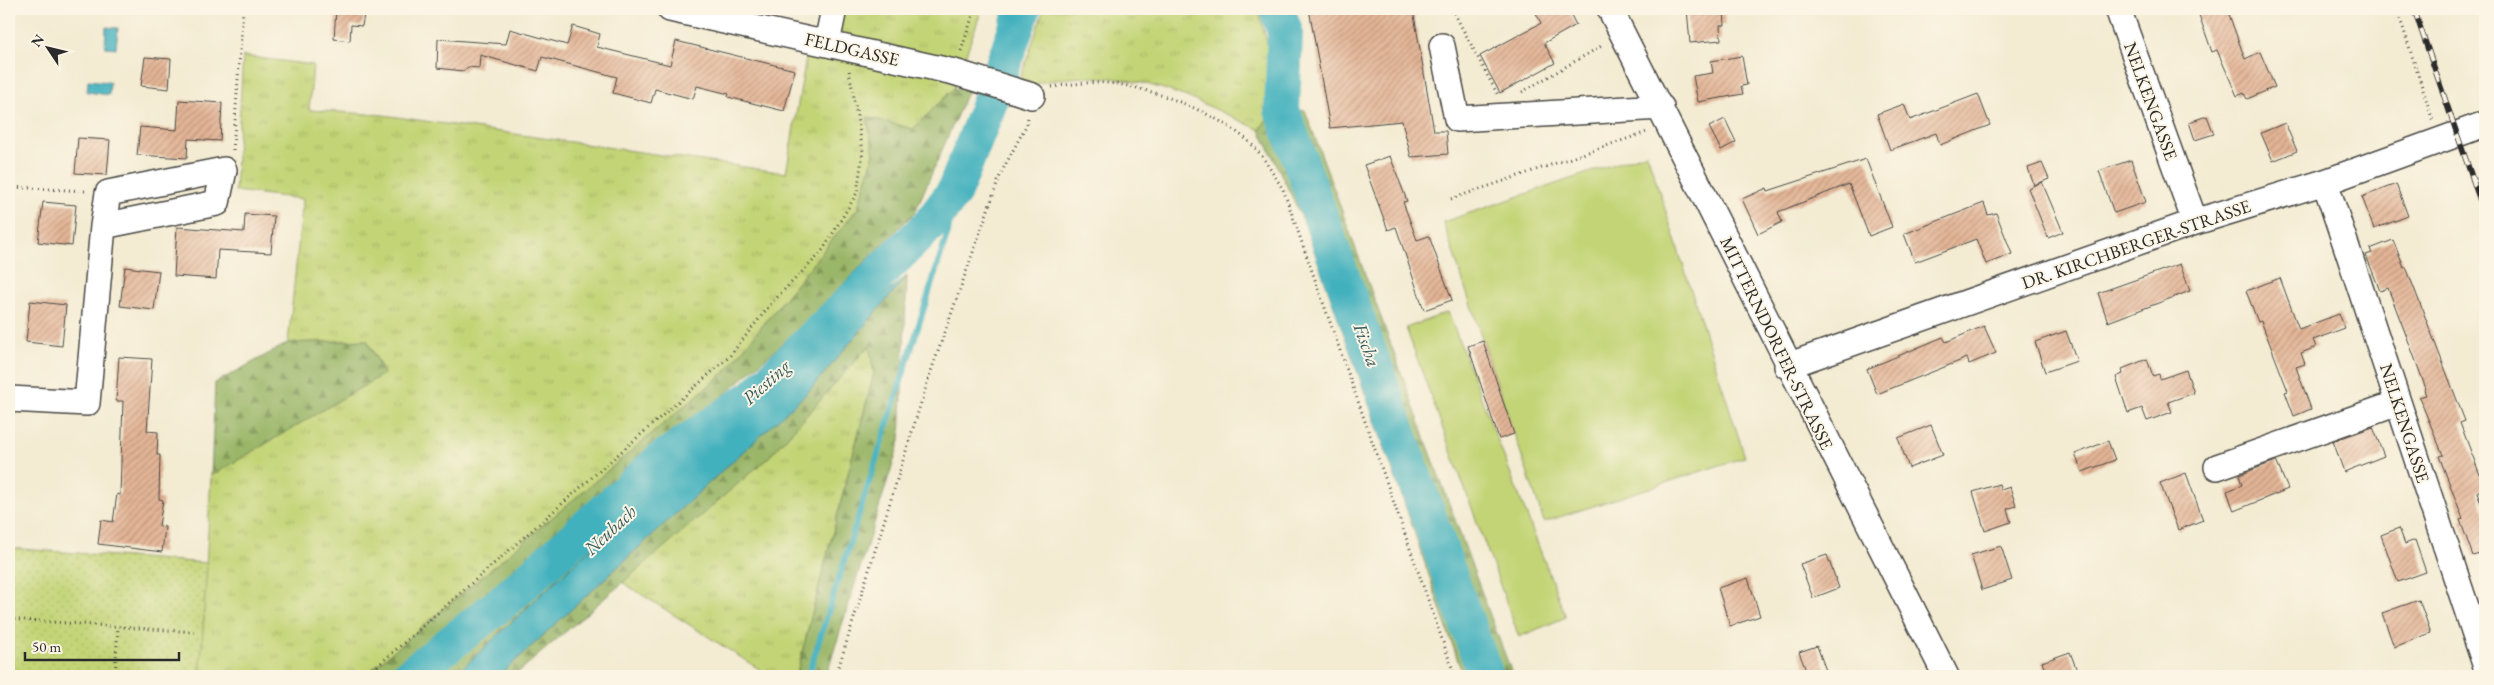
<svg xmlns="http://www.w3.org/2000/svg" width="2494" height="685" font-family="'EB Garamond',serif">
<style>
.grass{fill:url(#grass-tufts);stroke:#778050}
.forest{fill:url(#forest-firs);stroke:#627049}
.park{fill:url(#park-dots);stroke:#778050}
.pitch{fill:#c3d476;stroke:#778050}
.water{fill:#43b1be;stroke:#376e74}
.lines{fill:none;stroke-linecap:round;stroke-linejoin:round}
.stream{stroke:#43b1be;stroke-width:6}
.river{stroke:#43b1be;stroke-width:36}
.building{fill:url(#building-hatch)}
.minor-casing{stroke:#494844;stroke-width:28}
.path{stroke:#494844;stroke-width:3;stroke-dasharray:1 4;stroke-linecap:butt}
.minor{stroke:#fff;stroke-width:25}
.rail-casing{stroke:#2b2b2b;stroke-width:5.5}
.rail{stroke:#fcf5e5;stroke-width:4;stroke-dasharray:11;stroke-linecap:butt}
.labels{text-anchor:middle;dominant-baseline:central;stroke-width:4;stroke-linejoin:round;paint-order:stroke}
.street-label{font-size:18px;fill:#2b2b2b;stroke:#fcf5e5}
.water-label{font-size:19px;font-style:italic;fill:#335a5e;stroke:#fcf5e5}
</style>
<defs>
<pattern id="grass-tufts" width="24" height="20" patternUnits="userSpaceOnUse" patternTransform="scale(1.25)"><rect width="24" height="20" fill="#c3d476"/><path d="M3 7l-1-3M5 7V3M7 7l1-3M15 17l-1-3M17 17v-4M19 17l1-3" fill="none" stroke="#a8b666"/></pattern>
<pattern id="forest-firs" width="22" height="20" patternUnits="userSpaceOnUse" patternTransform="scale(1.25)"><rect width="22" height="20" fill="#9ab667"/><path d="M5 1l3.5 6h-7zM16 11l3.5 6h-7z" fill="#7e9455"/></pattern>
<pattern id="park-dots" width="8" height="8" patternUnits="userSpaceOnUse" patternTransform="scale(1.25)"><rect width="8" height="8" fill="#c3d476"/><path d="M2 2h.1M6 6h.1" fill="none" stroke="#a8b666" stroke-width="1.8" stroke-linecap="round"/></pattern>
<pattern id="building-hatch" width="6" height="6" patternUnits="userSpaceOnUse" patternTransform="scale(1.25)"><rect width="6" height="6" fill="#e4b596"/><path d="M-1 1l2-2M0 6l6-6M5 7l2-2" fill="none" stroke="#b9937b"/></pattern>
</defs>
<rect width="100%" height="100%" fill="#fcf5e5"/>
<filter id="ink" filterUnits="userSpaceOnUse"><feTurbulence type="fractalNoise" baseFrequency=".02" numOctaves="2"/><feDisplacementMap in="SourceGraphic" scale="10" xChannelSelector="R" yChannelSelector="G"/><feConvolveMatrix kernelMatrix="1 2 1 2 8 2 1 2 1" color-interpolation-filters="sRGB"/></filter>
<filter id="wash" filterUnits="userSpaceOnUse"><feTurbulence type="fractalNoise" baseFrequency=".0096" numOctaves="4" result="noise"/><feDisplacementMap in="SourceGraphic" scale="20" xChannelSelector="R" yChannelSelector="G"/><feGaussianBlur stdDeviation="1.12" result="paint"/><feColorMatrix in="noise" values="0 0 0 0 0 0 0 0 0 0 0 0 0 0 0 0 0 1.4 0 .05"/><feComposite in="paint" operator="in"/></filter>
<g filter="url(#wash)">
<rect width="100%" height="100%" fill="#f3ebd2"/>
<path class="grass" d="M843,9H982L954,88L913,129L867,117L874,154L858,208L725,372L364,676H200L211,476L384,373L367,340L288,343L303,199L235,191L243,56L313,65L309,110L383,115L786,173L807,52Z
M1044,9H1258L1271,58L1270,114L1260,130C1182,93 1120,62 1031,85L1020,79Z
M869,346L874,373L796,676H770L622,582L769,457Z"/>
<path class="forest" d="M954,88L968,90L915,212L792,335L684,430L666,481L454,676H364L725,372L858,208L874,154L867,117L913,129Z
M1305,110L1483,596L1513,676H1463L1405,505L1303,220L1260,130L1270,114Z
M907,276L900,441L826,676H796L874,373L869,346L769,457L514,676H499L808,392Z
M367,340L384,374L211,476L215,383L288,343Z"/>
<path class="park" d="M9,548L207,563L200,676H9Z"/>
<path class="pitch" d="M1647,153L1745,457L1544,522L1443,222Z
M1448,312L1566,617L1519,637L1406,328Z"/>
<path class="water" d="M106,27L118,28L116,48L105,47Z
M88,80L110,82L109,95L87,92Z
M907,276L808,392L499,676H454L754,396Z"/>
<g class="lines">
<path class="stream" d="M808,676L948,232L954,192"/>
<path class="river" d="M1277,9L1285,32L1282,110L1486,676
M409,676L504,601L662,459L754,396L930,224L954,192L989,104L1023,9"/>
</g>
<g id="blocks">
<path class="building" d="M336,9H365L362,26L351,25L350,41L334,39Z
M1309,9H1413L1434,131H1446L1448,154L1411,157L1402,121L1330,128Z
M1534,9H1568L1576,25L1544,43L1555,63L1500,93L1480,56L1541,23Z
M1687,9H1724L1725,25H1720L1721,40L1690,43Z
M2208,9H2227L2245,59L2260,52L2275,87L2247,99L2244,93L2237,96L2217,50L2212,52L2198,12Z
M573,26L600,34L597,47L670,65L676,41L795,70L784,111L728,97L729,94L697,86L693,99L655,89L651,103L613,93L617,77L542,57L538,71L480,55L479,68L468,67L463,71L437,68L438,39L506,44L510,29L567,45Z
M1742,56L1747,85L1741,86L1743,94L1698,102L1693,76L1713,73L1711,61Z
M145,57L171,59L169,89L141,86Z
M1978,94L1990,125L1940,145L1936,133L1890,150L1877,114L1904,104L1910,120Z
M179,100L222,103L220,141L188,139L187,158L137,155L140,127L177,130Z
M2207,116L2214,134L2195,140L2189,122Z
M1725,119L1736,142L1721,150L1709,127Z
M2285,123L2297,151L2273,161L2261,133Z
M78,138L110,140L107,175L75,173Z
M1390,156L1407,201L1403,202L1417,240L1429,236L1452,300L1424,310L1396,227L1388,230L1364,165Z
M1866,159L1892,227L1869,236L1849,184L1778,212L1782,222L1758,234L1742,199L1767,188L1768,191Z
M2131,160L2146,202L2114,213L2099,171Z
M2042,163L2049,179L2034,185L2028,168Z
M2042,182L2063,232L2048,238L2028,188Z
M2396,184L2408,216L2374,229L2362,197Z
M43,202L76,205L72,246L38,242Z
M1984,203L1988,215L1996,213L2012,254L1986,264L1976,239L1915,262L1904,234Z
M245,214L274,216L271,253L218,250L216,279L174,276L177,227L244,232Z
M2393,240L2404,268L2406,267L2465,421L2460,423L2485,488L2477,492L2485,514V552L2473,556L2460,520L2463,519L2439,456L2443,455L2419,397L2426,395L2424,390L2426,389L2411,348L2388,288L2380,291L2366,255L2372,253L2370,249Z
M2180,264L2190,291L2108,322L2098,293Z
M125,267L159,271L154,310L120,306Z
M2280,278L2299,329L2339,314L2345,328L2313,340L2316,347L2301,353L2305,364L2296,367L2311,409L2294,416L2285,392L2288,391L2261,321L2258,322L2246,291Z
M30,301L66,305L62,346L26,342Z
M1984,326L1996,353L1969,364L1967,358L1877,394L1867,369L1943,337L1946,342Z
M2066,331L2077,361L2045,372L2035,342Z
M1483,341L1514,434L1499,439L1468,346Z
M119,357L152,359L147,431L158,432L157,455H160L159,499L163,500L159,526L165,527L162,552L98,544L101,520L113,522L117,494L120,495L123,401H116Z
M2147,359L2153,376L2159,374L2160,379L2186,370L2194,393L2168,402L2172,412L2147,421L2142,408L2128,413L2116,377L2123,374L2122,369Z
M1931,425L1943,455L1909,468L1898,438Z
M2373,427L2384,456L2344,472L2333,441Z
M2108,441L2115,460L2082,472L2075,454Z
M2276,461L2288,489L2234,511L2227,491L2242,485L2239,475Z
M2186,473L2203,520L2178,530L2160,483Z
M1999,484L2001,490L2010,487L2016,506L2007,509L2011,522L1985,531L1973,492Z
M2399,528L2405,544L2415,540L2426,572L2398,582L2381,535Z
M2001,546L2012,580L1982,590L1971,555Z
M1827,555L1839,588L1813,598L1800,564Z
M1748,578L1760,616L1730,626L1718,588Z
M2419,600L2431,633L2394,647L2382,613Z
M1817,646L1828,676H1808L1799,652Z
M2070,652L2079,676H2047L2042,662Z"/>
</g>
</g>
<g filter="url(#ink)">
<use href="#blocks" fill-opacity="0" stroke="#494844" stroke-width="1"/>
<g class="lines">
<g class="minor-casing">
<path id="minor" d="M670,9L954,72L1032,96
M1610,9L1946,676
M2118,9L2195,222
M827,43L834,9
M1442,46L1457,119L1661,107
M2325,182L2485,664
M1787,366L2195,222L2325,182L2485,124
M9,399L87,403L103,226L108,193L224,170L217,203L103,226
M2217,467L2398,403"/>
</g>
<path class="path" d="M1452,9L1498,95
M2397,9L2433,121
M961,51L975,9
M1052,87C1070,84 1088,82 1106,83C1147,85 1227,116 1255,148C1266,160 1274,176 1283,189L1455,676
M1522,92L1603,45
M233,150L243,9
M9,187L86,191
M1451,199L1647,132
M9,619L194,632
M115,676L118,627
M366,676L729,357L774,300L821,253L857,193L863,151L849,70
M836,676L929,377L1001,173L1027,124L1028,117"/>
<use href="#minor" class="minor"/>
<g class="rail-casing">
<path id="rail" d="M2414,9L2485,215"/>
</g>
<use href="#rail" class="rail"/>
</g>
</g>
<g class="labels">
<g class="street-label">
<text transform="translate(852 49) rotate(13)">FELDGASSE</text>
<text transform="translate(2151 101) rotate(70)">NELKENGASSE</text>
<text transform="translate(2136 244) rotate(-19)">DR. KIRCHBERGER-STRASSE</text>
<text transform="translate(1777 343) rotate(64)">MITTERNDORFER-STRASSE</text>
<text transform="translate(2405 423) rotate(72)">NELKENGASSE</text>
</g>
<g class="water-label">
<text transform="translate(1367 345) rotate(70)">Fischa</text>
<text transform="translate(766 382) rotate(-42)">Piesting</text>
<text transform="translate(610 530) rotate(-43)">Neubach</text>
</g>
</g>
<rect width="2494" height="685" fill="none" stroke="#fcf5e5" stroke-width="30"/>
<g transform="translate(48 48) rotate(305)" stroke="#fcf5e5" stroke-width="4" paint-order="stroke">
<path d="M0-4L9 19L0 12L-9 19Z" fill="#2b2b2b"/>
<text y="-8" font-size="14" font-weight="bold" text-anchor="middle" fill="#2b2b2b">N</text>
</g>
<path d="M25 652v8h154v-8" fill="none" stroke="#2b2b2b" stroke-width="2.5"/>
<text x="32" y="652" font-size="15" fill="#2b2b2b" stroke="#fcf5e5" stroke-width="4" paint-order="stroke">50 m</text>
</svg>
